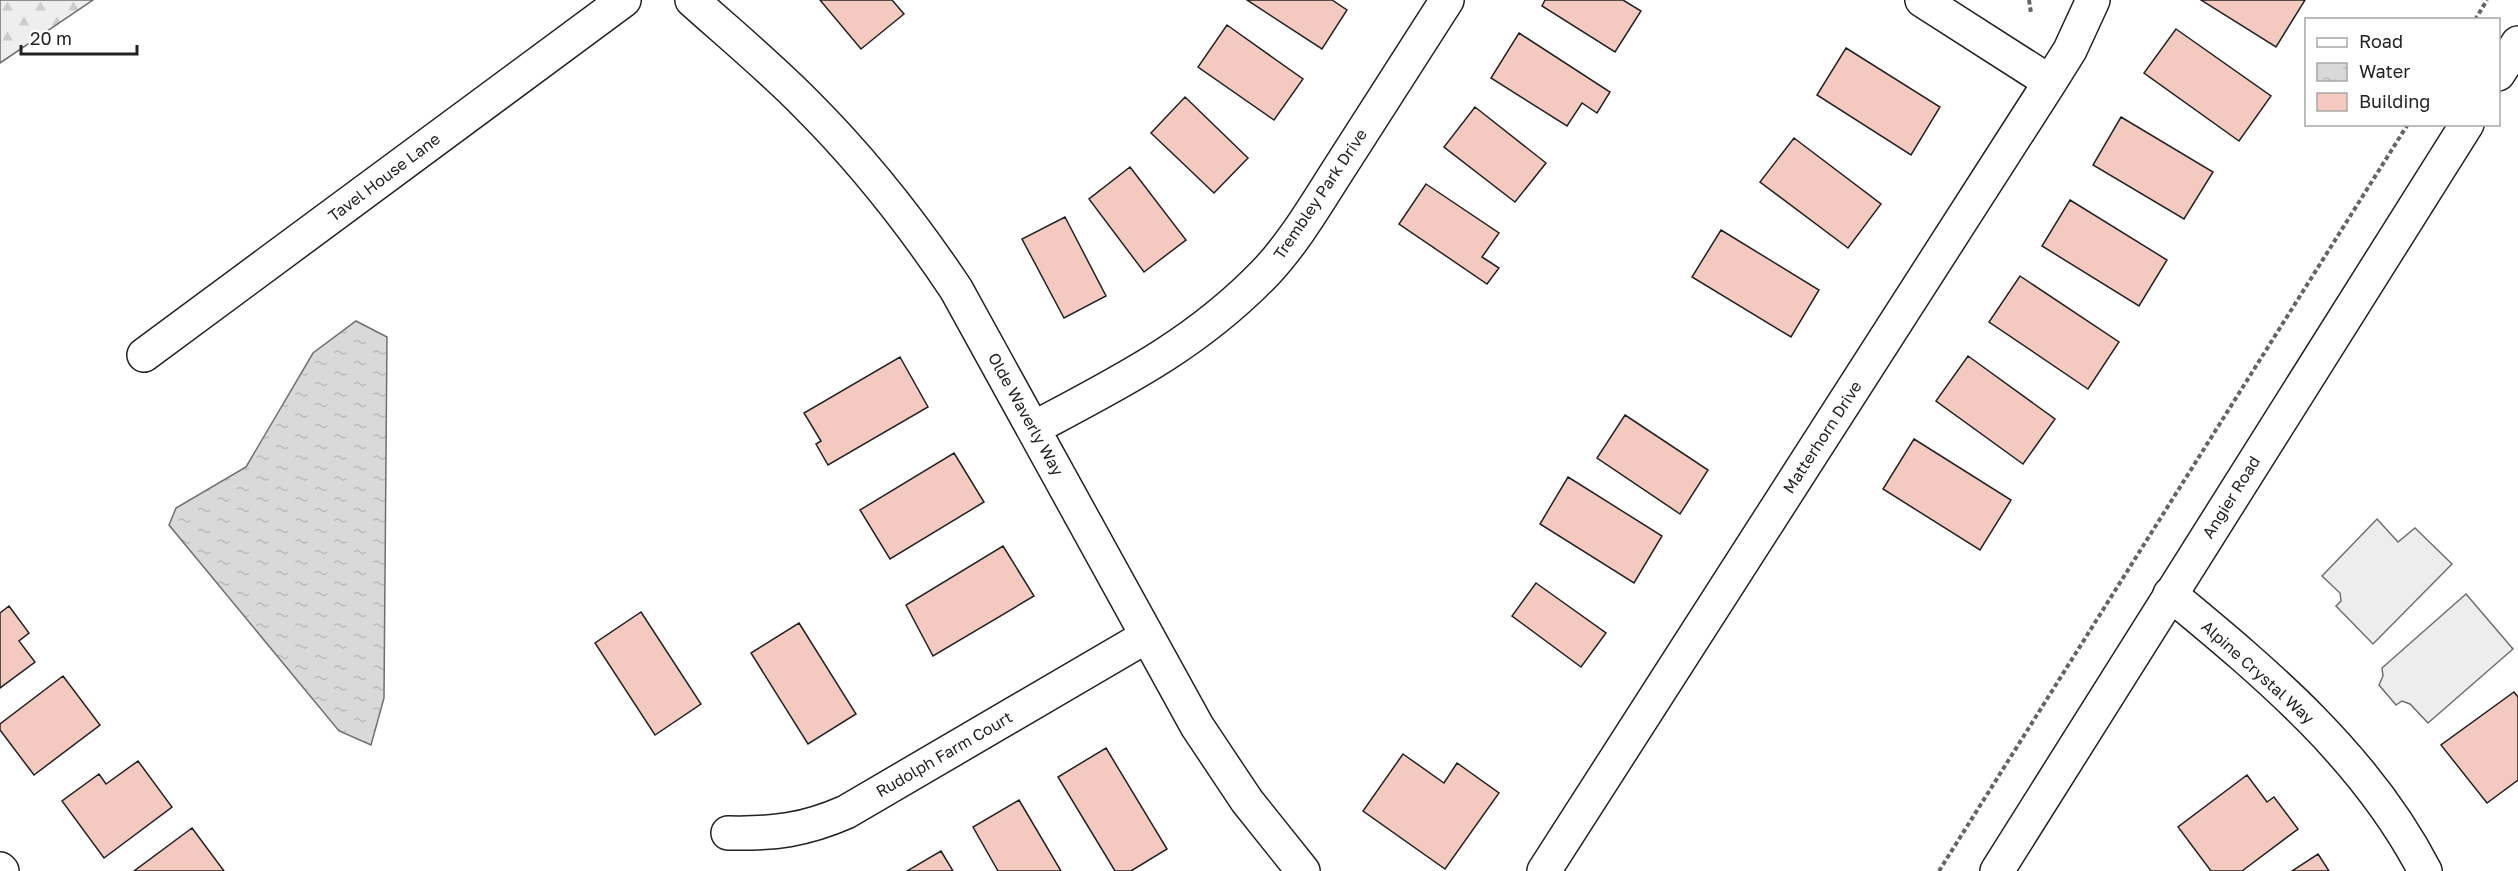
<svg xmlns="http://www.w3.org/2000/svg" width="2518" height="871" font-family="'Golos Text',sans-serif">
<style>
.forest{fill:url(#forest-firs);stroke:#6f6f6f;stroke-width:1.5}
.parking{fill:#ededed;stroke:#6f6f6f;stroke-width:1.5}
.water{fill:url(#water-ripples);stroke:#6f6f6f;stroke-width:1.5}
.building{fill:#f3c9c0;stroke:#222;stroke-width:1.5}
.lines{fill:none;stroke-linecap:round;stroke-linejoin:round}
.minor-casing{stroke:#222;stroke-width:36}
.tertiary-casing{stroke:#222;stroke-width:36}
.path{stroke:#646464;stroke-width:4;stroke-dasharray:4.5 3;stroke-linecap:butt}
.minor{stroke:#fff;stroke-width:33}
.tertiary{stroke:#fff;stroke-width:33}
.labels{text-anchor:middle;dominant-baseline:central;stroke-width:4.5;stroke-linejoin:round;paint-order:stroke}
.street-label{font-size:16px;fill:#222;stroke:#fff}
</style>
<defs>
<pattern id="forest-firs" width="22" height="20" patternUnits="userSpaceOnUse" patternTransform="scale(1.5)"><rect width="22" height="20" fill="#eee"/><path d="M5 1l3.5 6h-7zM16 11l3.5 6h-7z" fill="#ccc"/></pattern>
<pattern id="water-ripples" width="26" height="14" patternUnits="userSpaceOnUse" patternTransform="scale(1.5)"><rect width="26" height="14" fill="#d9d9d9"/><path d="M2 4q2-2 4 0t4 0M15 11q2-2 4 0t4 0" fill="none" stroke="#bababa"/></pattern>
</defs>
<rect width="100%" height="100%" fill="#fff"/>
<path class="forest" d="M0,0H93L0,63Z"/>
<path class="parking" d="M2377,519L2398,542L2415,528L2452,564L2373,644L2336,606L2341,601L2340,593L2322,576Z
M2466,594L2513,649L2428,723L2410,704L2402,701L2396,705L2379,685L2383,676L2382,668Z"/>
<path class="water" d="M356,321L387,337L384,698L371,745L339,731L169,525L176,508L246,467L313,353Z"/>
<path class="building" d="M820,0H892L904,14L861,49Z
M1247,0H1332L1347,10L1322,49Z
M1545,0H1623L1641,11L1615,52L1542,6Z
M2201,0H2305L2276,47Z
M1227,25L1303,79L1274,120L1198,67Z
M2176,29L2271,96L2239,141L2144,73Z
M1519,33L1610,92L1597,113L1582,103L1567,126L1491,78Z
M1846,48L1940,107L1911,155L1817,95Z
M1185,97L1248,158L1214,193L1151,133Z
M1475,107L1546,163L1515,202L1444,147Z
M2121,117L2213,172L2184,219L2093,165Z
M1794,138L1881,204L1848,248L1760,182Z
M1130,167L1186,240L1144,272L1089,199Z
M1426,184L1499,233L1482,257L1499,268L1487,284L1399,224Z
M2070,200L2167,260L2139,306L2042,246Z
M1065,217L1106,296L1064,318L1022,239Z
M1721,230L1819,290L1791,337L1692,277Z
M2020,276L2119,342L2088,389L1989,322Z
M1968,356L2055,419L2023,464L1936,401Z
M900,357L928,407L828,465L816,444L821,441L804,413Z
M1625,415L1708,470L1680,514L1597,458Z
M1914,439L2011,500L1980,550L1883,489Z
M954,453L984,502L890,559L860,510Z
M1568,477L1662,536L1634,583L1540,524Z
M1003,546L1034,596L933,656L906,605Z
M1536,583L1606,633L1581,667L1512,616Z
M9,606L29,633L19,641L35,662L0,688V613Z
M641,612L701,704L655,735L595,643Z
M799,623L856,714L808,744L751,653Z
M63,676L100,725L34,775L0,730V724Z
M2514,692L2518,697V780L2487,803L2441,745Z
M1106,748L1167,849L1131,871H1115L1058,777Z
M1403,754L1444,783L1457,763L1499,793L1445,869L1363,811Z
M138,761L172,807L104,858L62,801L99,774L106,784Z
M2247,775L2267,802L2274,797L2298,829L2242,871H2211L2178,827Z
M1019,800L1061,871H998L973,827Z
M192,828L224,871H134Z
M941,851L953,871H907Z
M2318,854L2329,871H2292Z"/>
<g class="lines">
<g class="minor-casing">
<path id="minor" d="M692,0C731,35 771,68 807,105C863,161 912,223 956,289L1197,726L1247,801L1303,871
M1922,0L2050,82
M144,355L624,0
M1034,428C1121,382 1197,344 1266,272C1296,240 1318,201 1342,164C1377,110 1412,55 1447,0
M2170,594C2267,674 2366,757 2425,871
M728,833C774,834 805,830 846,812L1147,636
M0,869L2,871
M1544,871L2050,82L2070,50L2093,0"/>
</g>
<g class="tertiary-casing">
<path id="tertiary" d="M2498,74L2518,43
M1997,871L2467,124"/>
</g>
<path class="path" d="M2029,0L2031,13
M2475,20L2487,0
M1939,871L2408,124"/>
<use href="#minor" class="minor"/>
<use href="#tertiary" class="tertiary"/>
</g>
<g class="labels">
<g class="street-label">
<text transform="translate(384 177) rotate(-37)">Tavel House Lane</text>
<text transform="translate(1320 194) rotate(-56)">Trembley Park Drive</text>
<text transform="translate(1026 414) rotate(61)">Olde Waverly Way</text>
<text transform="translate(1822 437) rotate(-57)">Matterhorn Drive</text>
<text transform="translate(2231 497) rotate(-58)">Angier Road</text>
<text transform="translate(2258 672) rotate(42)">Alpine Crystal Way</text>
<text transform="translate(944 754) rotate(-30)">Rudolph Farm Court</text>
</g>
</g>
<rect x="2305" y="18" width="195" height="108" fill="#ffffff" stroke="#a7a7a7" stroke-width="1.5"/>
<rect x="2317" y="38" width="30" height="9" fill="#ffffff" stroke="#a7a7a7" stroke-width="1.5"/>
<text x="2359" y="48" font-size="18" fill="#222222">Road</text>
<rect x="2317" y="63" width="30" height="18" fill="url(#water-ripples)" stroke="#a7a7a7" stroke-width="1.5"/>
<text x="2359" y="78" font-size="18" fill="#222222">Water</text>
<rect x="2317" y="93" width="30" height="18" fill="#f3c9c0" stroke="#a7a7a7" stroke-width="1.5"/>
<text x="2359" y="108" font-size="18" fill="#222222">Building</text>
<path d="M21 45v9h116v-9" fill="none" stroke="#222222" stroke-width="3"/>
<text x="30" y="45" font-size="18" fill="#222222" stroke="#ffffff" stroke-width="4.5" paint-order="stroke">20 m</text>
</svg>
